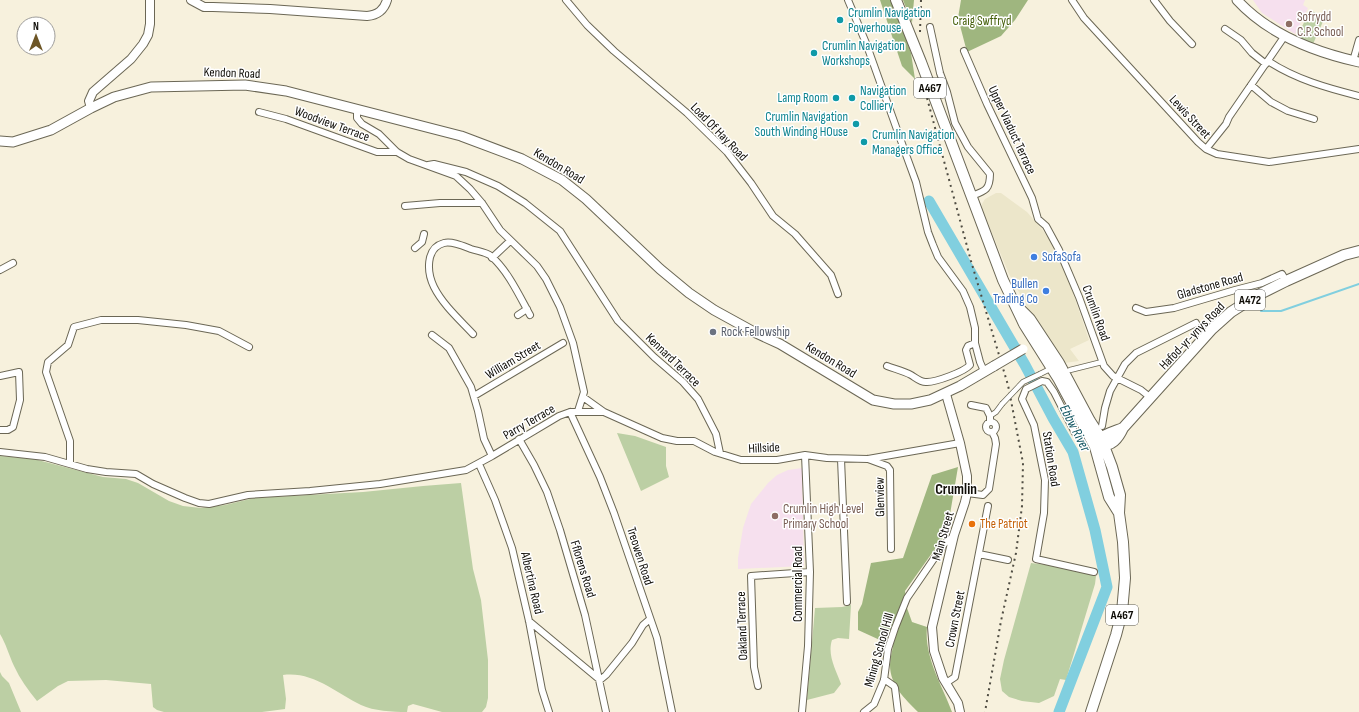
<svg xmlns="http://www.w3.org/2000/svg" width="1359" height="712" font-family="'Sofia Sans Condensed',sans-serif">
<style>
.built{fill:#ece6ca}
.education{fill:#f6e0ee}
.green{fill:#bccfa4}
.forest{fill:#9fb67f}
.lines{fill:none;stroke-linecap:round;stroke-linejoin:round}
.stream{stroke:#81cfdf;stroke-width:2}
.river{stroke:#81cfdf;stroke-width:11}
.pedestrian-casing{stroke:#6b6755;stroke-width:6}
.minor-casing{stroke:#6b6755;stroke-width:8}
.tertiary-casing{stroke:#6b6755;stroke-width:10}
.secondary-casing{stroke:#6b6755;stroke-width:11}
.primary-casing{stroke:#6b6755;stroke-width:12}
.pedestrian{stroke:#fff;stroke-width:4.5}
.minor{stroke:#fff;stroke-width:6}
.tertiary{stroke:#fff;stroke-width:8}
.secondary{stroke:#fff;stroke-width:9}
.primary{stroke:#fff;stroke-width:10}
.rail{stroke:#4f4c42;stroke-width:2;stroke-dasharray:2 4;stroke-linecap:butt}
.pedestrian-bridge-casing{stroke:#6b6755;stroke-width:6;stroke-linecap:butt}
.secondary-bridge-casing{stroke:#6b6755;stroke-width:11;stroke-linecap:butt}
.pedestrian-bridge{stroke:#fff;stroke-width:4.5}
.secondary-bridge{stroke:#fff;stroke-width:9}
.culture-dot{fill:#0f9aa8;stroke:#fff;stroke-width:1.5}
.education-dot{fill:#8d6e63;stroke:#fff;stroke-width:1.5}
.shop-dot{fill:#3f7fe0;stroke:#fff;stroke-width:1.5}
.worship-dot{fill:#6b7280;stroke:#fff;stroke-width:1.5}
.food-dot{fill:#e8710a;stroke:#fff;stroke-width:1.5}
.labels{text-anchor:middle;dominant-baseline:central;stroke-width:3;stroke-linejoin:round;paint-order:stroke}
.shield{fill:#fff;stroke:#575651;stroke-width:1}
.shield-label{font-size:12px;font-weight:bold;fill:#0f0d07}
.culture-label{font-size:13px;fill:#0d838f;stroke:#fff;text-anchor:start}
.education-label{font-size:13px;fill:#785e54;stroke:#fff;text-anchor:start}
.park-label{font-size:13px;fill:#445e08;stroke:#fff}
.street-label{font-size:13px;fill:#0f0d07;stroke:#fff}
.shop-label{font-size:13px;fill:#366cbe;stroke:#fff;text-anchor:start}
.worship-label{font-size:13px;fill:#5b616d;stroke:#fff;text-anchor:start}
.food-label{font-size:13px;fill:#c56008;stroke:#fff;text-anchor:start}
.water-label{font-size:14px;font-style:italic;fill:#0f535f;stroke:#fff}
.quarter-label{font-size:15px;font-weight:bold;fill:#0f0d07;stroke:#fff}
</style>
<rect width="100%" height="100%" fill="#f7f1dd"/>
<path class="built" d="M996,193H1001L1027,212L1041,228L1052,243L1065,269L1089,340L1070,349L1079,361L1064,363L1027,307L1009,274L982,209V204L985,199Z"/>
<path class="education" d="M1253,0H1305L1303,5L1308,8L1295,34L1262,13Z
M802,468L804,566L738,569V558L743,528L751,504L768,483L777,475L788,470Z"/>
<path class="green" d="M1310,10L1325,17L1313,44L1297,37Z
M617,433L635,436L666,447V466L669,477L641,491Z
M0,456L34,459L103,477L126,479L138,483L169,501L183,506L201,508L225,505L254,498L363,492L423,486L461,483L473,569L481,600L488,660V698L486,707L482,712H442L413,704L408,706L407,712C392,712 374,711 361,705C336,693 313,671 283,675L286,699L285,709L262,712H164L157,710L153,707L151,684L106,680L68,681L58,686L37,701C28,690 20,679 14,666C9,655 6,644 0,634Z
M1031,563L1088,570L1096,576L1095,584L1066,680L1060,679L1054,696L1039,703L1022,701L1009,697L1002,691L1000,679L1004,660Z
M851,605L849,639L838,638L832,640C827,655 836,670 841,684L834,693L807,700L815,608L842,607Z
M0,672L2,676L9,683L21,712H0Z"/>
<path class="forest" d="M880,0H892L911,53L915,79L902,66Z
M903,0H914L912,23Z
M961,0H1028L1015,20L1001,36L967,52L958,18Z
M958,467L947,532L905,591L907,608L912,622L927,627C924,657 942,685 952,712H918C905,699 890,685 890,665C890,659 892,652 893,646L858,630V612L862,604L871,563L903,558L932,475Z"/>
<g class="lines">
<path class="stream" d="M1261,311H1281L1359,284"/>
<path class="river" d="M929,201L1025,365L1053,418L1073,452L1095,530L1107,587L1059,712"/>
<g class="pedestrian-casing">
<path id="pedestrian" d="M1070,370L1102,362
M1040,374L1048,370
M990,416L996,412L1002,404"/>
</g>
<g class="minor-casing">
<path id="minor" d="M566,0L587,25L614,51L687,113L727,152L751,183L773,216L795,234L831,275L838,294
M848,0L866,43L905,152L916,182L928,232L933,245L938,257L963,291L970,307L975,328V343L980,362L984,371
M1072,0L1084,18L1198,142L1206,149L1217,154L1269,162L1359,149
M1154,0L1170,21L1192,44
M930,27L940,73L947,92L955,123L968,147L990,174C990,190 985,191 971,196
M1225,29L1241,40L1252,53L1266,64
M964,51L987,104L1032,198L1038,219L1046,226L1059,250L1079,297L1104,366L1113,376L1141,390L1151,398
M1268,61C1295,79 1327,88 1359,96
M1353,61L1359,40
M1251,85L1271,102L1288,111L1314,119
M357,109V118L362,124L379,134L397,152L409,159L456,176L470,189L482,203L500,230L537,266L546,279L560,307L573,343L584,392L578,411
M259,112L286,119L377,152H397
M1206,149L1226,124L1229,117L1284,37
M428,165L434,164L466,172L498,186L525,203L560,231L618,321L654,357L683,382L698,399L716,434L720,453
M405,206L440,203H482
M415,248L422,242L424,234
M492,258L510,241
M0,270L13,263
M1136,308L1146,312L1174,308L1235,290L1262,283L1282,274L1286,281
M518,315L527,309
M473,334C460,320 443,305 434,287C427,273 425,248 444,243C452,241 463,246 471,249C477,251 486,252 491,256C508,271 519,295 530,315
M432,335L449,348L471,387L478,411L484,439L492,456
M887,366C895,369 904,371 911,375C916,378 921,383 927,382C936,382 964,372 970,365L966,350L968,346L975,343
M0,376L19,372L20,400L13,427L8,430H0
M474,396L563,343
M583,397L604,412
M971,405L986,408L990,416V422
M570,412L600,477L614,513L657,638L672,712
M986 427a5 5 0 1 1 10 0a5 5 0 1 1-10 0Z
M1102,426L1105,408L1110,391L1125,364L1136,353L1196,323
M1077,435L1075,433L1054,392L1047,382L1042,381L1026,389L1022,399L1034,425L1045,480L1044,513L1036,559L1094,572
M519,439L534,465L547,492L560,530L585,615L606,712
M0,452L45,457L87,469L106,472L136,474L153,484L185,498L199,503L209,504L248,495L310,491L380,484L466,470L492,456L559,416L570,412H604L662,438L677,441H694L715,452L741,460H777L805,455L827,458L868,459L960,443
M841,459L847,602
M868,459L887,466L890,470L891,549
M70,463V441L46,372L48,362L68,345L74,327L101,320H138L186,325L219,331L249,347
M479,464L495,500L512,548L529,621L542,690L549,712
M967,493L983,495L989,489L996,444L995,438L992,432
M979,554L1008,560
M529,621L600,680L606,675L632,643L643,625L650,619
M884,679L894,686L895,688L898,712
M946,683L955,677L988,506
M758,686L754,667L751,576L810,572
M802,712L808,646L810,572L805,455
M864,712L874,704L884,680L888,649L895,628L907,598L944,544L954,536"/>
</g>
<g class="tertiary-casing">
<path id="tertiary" d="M191,0L204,7H213L270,9L367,16C378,15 384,10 387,0
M91,108L89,101L93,92L131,59L143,44L148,35L150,24V0
M946,394L960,443L967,476V493L965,502L954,535L932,627L934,651L943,678L958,703L960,712"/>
</g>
<g class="secondary-casing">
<path id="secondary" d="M1237,0C1269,35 1314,52 1359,62
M0,141L13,142L51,130L91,108L114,97L151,87L245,85L286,91L461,136L522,159L562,180L586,199L660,269L689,293L714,310L754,332L780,344L873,400L894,404H911L930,400L960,386L994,366"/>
</g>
<g class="primary-casing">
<path id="primary" d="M896,0L921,62L1003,280L1024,324L1058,378L1095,447L1109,497L1119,513
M1021,310L1030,319L1059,363L1090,421L1101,438L1112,467L1120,495L1119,513L1123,542L1125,578L1122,612L1116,635L1091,712
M1097,443C1103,434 1113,432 1123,428
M1099,446C1112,446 1118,439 1123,428L1212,329L1231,312L1256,296L1286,281L1344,255L1359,251"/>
</g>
<use href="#pedestrian" class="pedestrian"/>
<use href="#minor" class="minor"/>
<use href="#tertiary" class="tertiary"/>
<use href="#secondary" class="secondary"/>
<use href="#primary" class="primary"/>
<path class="rail" d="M920,32L921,0
M927,98L971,261L1008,385L1023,463L1022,506L1016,553L1001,621L985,712"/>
<g class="pedestrian-bridge-casing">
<path id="pedestrian-bridge" d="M1002,404L1023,382L1040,374"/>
</g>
<g class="secondary-bridge-casing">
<path id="secondary-bridge" d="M994,366L1023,349"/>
</g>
<use href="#pedestrian-bridge" class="pedestrian-bridge"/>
<use href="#secondary-bridge" class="secondary-bridge"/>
</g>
<g class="culture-dot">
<circle cx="840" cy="20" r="4"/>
<circle cx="814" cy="53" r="4"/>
<circle cx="836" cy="98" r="4"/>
<circle cx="852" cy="98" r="4"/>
<circle cx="856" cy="124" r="4"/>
<circle cx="864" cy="142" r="4"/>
</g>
<g class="education-dot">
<circle cx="1289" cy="24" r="4"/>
<circle cx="775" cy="516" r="4"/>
</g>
<g class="shop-dot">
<circle cx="1034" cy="257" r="4"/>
<circle cx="1046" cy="291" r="4"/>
</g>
<circle class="worship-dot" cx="713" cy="332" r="4"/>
<circle class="food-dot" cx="972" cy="524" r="4"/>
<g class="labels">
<g class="shield">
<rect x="914" y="78" width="32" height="20" rx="3"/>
<rect x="1235" y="290" width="30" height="20" rx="3"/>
<rect x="1106" y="605" width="32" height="20" rx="3"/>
</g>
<g class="shield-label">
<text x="930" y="88">A467</text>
<text x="1250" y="300">A472</text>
<text x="1122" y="615">A467</text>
</g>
<g class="culture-label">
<text x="848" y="13">Crumlin Navigation<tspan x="848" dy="15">Powerhouse</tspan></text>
<text x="822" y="46">Crumlin Navigation<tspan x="822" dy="15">Workshops</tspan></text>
<text x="860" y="91">Navigation<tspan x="860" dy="15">Colliery</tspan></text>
<text x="828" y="98" text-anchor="end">Lamp Room</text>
<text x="848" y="117" text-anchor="end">Crumlin Navigation<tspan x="848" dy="15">South Winding HOuse</tspan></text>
<text x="872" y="135">Crumlin Navigation<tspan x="872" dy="15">Managers Office</tspan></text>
</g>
<g class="education-label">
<text x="1297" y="17">Sofrydd<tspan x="1297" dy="15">C.P. School</tspan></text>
<text x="783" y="509">Crumlin High Level<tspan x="783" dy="15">Primary School</tspan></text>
</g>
<g class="park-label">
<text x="982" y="21">Craig Swffryd</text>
</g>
<g class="street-label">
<text transform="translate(232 73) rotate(2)">Kendon Road</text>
<text transform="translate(1190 117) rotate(47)">Lewis Street</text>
<text transform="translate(332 124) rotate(20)">Woodview Terrace</text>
<text transform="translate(1012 130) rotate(65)">Upper Viaduct Terrace</text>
<text transform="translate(719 132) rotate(46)">Load Of Hay Road</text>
<text transform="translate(559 166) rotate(31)">Kendon Road</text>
<text transform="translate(1210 286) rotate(-16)">Gladstone Road</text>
<text transform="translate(1096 313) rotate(70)">Crumlin Road</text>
<text transform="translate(1192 336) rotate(-46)">Hafod-yr-ynys Road</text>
<text transform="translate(513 360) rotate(-31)">William Street</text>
<text transform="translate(673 360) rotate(44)">Kennard Terrace</text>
<text transform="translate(831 360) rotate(31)">Kendon Road</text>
<text transform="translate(529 422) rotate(-30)">Parry Terrace</text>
<text transform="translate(764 448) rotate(-3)">Hillside</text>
<text transform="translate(1051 459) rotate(81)">Station Road</text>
<text transform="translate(880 497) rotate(-91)">Glenview</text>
<text transform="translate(943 536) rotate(-74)">Main Street</text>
<text transform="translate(640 556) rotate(72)">Treowen Road</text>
<text transform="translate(583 569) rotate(73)">Fflorens Road</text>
<text transform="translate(532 583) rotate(77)">Albertina Road</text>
<text transform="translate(798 584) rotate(-90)">Commercial Road</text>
<text transform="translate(955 619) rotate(-79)">Crown Street</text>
<text transform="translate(742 626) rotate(-92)">Oakland Terrace</text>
<text transform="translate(879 650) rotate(-74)">Mining School Hill</text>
</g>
<g class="shop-label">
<text x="1042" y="257">SofaSofa</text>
<text x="1038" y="284" text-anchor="end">Bullen<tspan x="1038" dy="15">Trading Co</tspan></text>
</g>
<g class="worship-label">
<text x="721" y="332">Rock Fellowship</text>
</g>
<g class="food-label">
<text x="980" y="524">The Patriot</text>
</g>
<g class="water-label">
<text transform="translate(1075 428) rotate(63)">Ebbw River</text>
</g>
<g class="quarter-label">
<text x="956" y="489">Crumlin</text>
</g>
</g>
<g transform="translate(36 36)"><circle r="19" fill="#ffffff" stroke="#9f9e9c"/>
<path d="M0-3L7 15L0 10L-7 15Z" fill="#6d5626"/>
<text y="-6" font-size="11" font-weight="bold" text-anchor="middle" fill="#0f0d07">N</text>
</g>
</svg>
